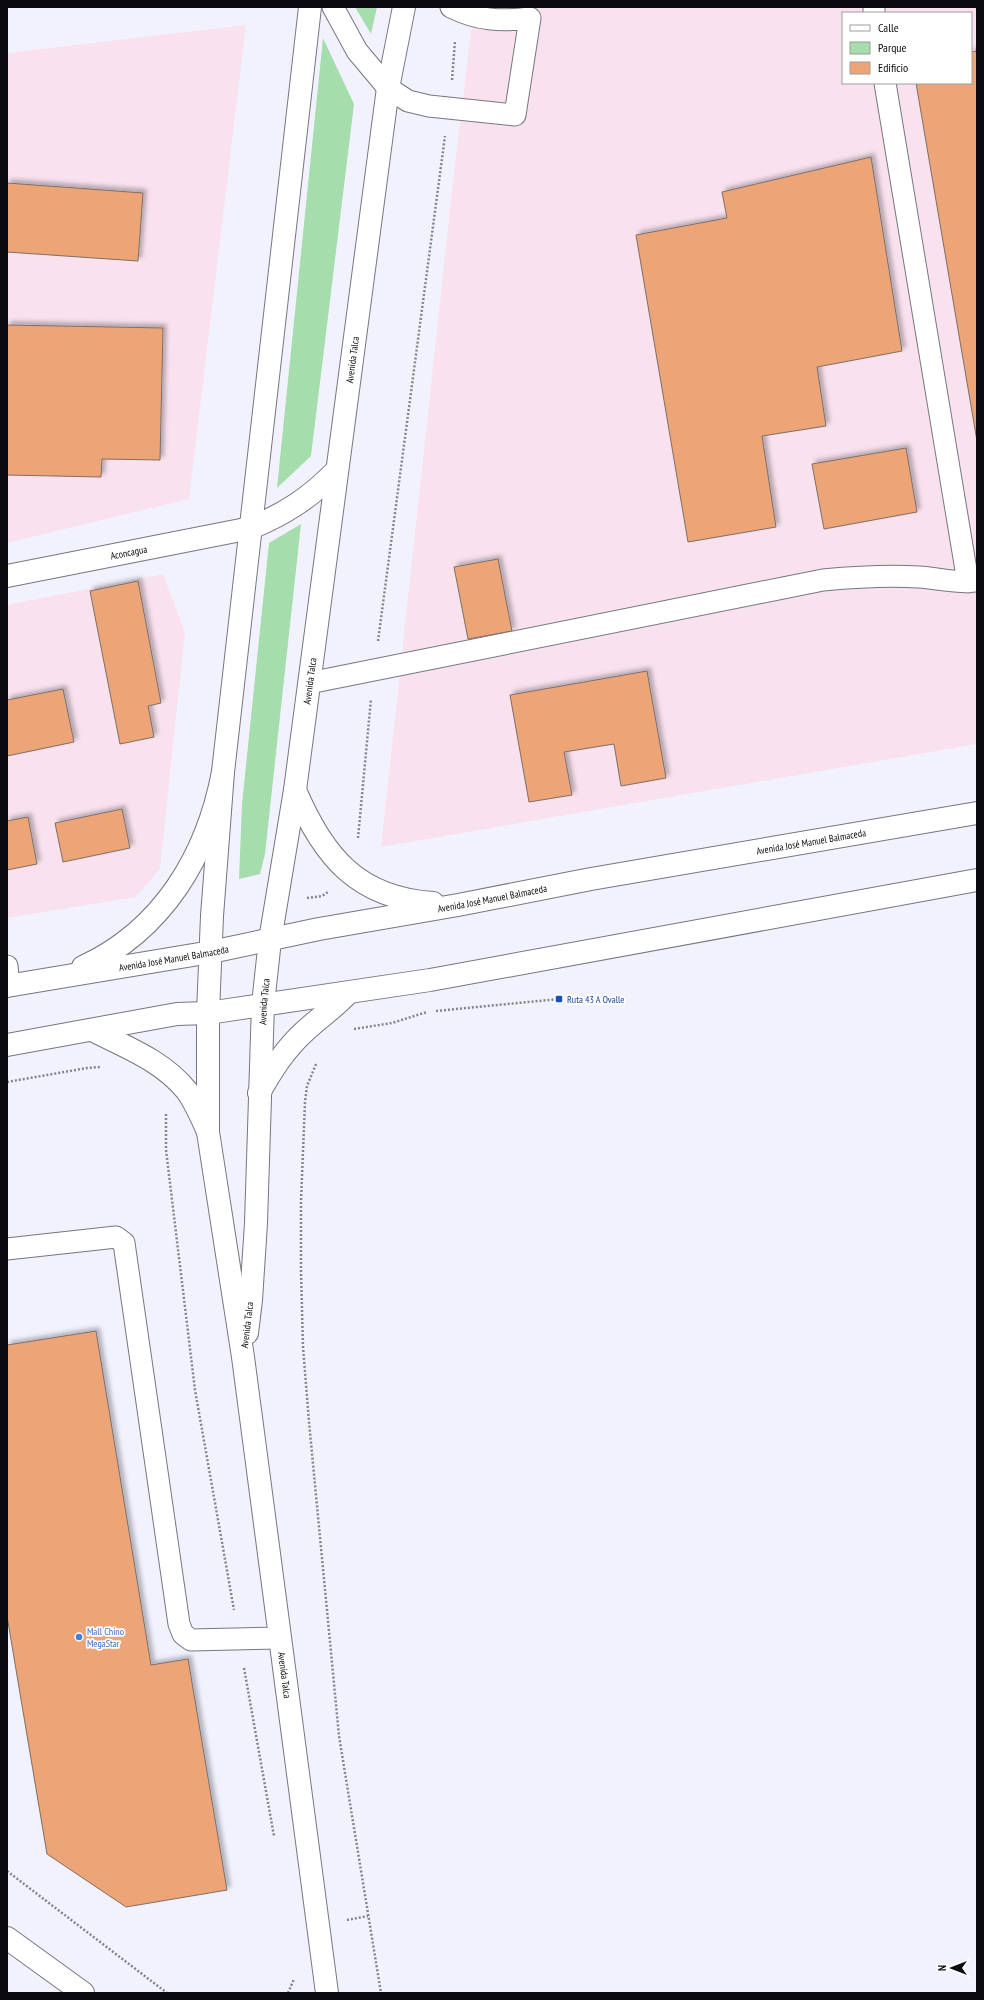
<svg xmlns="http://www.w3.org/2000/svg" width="984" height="2000" font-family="'PT Sans Narrow',sans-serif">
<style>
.industrial{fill:#f9e2ee;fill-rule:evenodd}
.green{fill:#a5ddac}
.building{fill:#eda476;stroke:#7b706a;filter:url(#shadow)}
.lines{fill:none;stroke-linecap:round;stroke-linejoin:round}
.lane-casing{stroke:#767680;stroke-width:23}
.street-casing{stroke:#767680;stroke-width:24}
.secondary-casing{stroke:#767680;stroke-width:24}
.primary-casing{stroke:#767680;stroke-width:24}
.path{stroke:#84848d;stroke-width:2.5;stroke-dasharray:2 2;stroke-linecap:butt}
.lane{stroke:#fff;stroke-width:21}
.street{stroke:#fff;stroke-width:22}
.secondary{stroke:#fff;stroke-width:22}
.primary{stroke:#fff;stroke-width:22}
.transit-dot{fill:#1a4fb4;stroke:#fff;stroke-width:1.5}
.shop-dot{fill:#3f7fe0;stroke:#fff;stroke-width:1.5}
.labels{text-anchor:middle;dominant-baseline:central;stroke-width:3.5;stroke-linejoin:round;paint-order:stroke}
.street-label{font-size:10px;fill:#0b0b0f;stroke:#fff}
.transit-label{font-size:10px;fill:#164399;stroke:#fff;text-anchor:start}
.shop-label{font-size:10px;fill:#366cbe;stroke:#fff;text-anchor:start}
</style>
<defs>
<filter id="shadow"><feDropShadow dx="3.5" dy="-3.5" stdDeviation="2" flood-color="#0004"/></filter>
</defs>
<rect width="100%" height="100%" fill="#f2f2ff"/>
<path class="industrial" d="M474,7H977V744L381,847L453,182ZM843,13H971V83H843Z
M246,25L189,499L7,543V53Z
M163,574L185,632L160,869L136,897L7,918V605Z"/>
<path class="green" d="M355,7H377L371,34Z
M323,38L354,104L311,456L277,488Z
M301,524L265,854L260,874L239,879L242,804L269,543Z"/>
<path class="building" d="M977,51V441L916,83H971V52Z
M871,157L902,351L817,367L826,426L762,436L776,527L688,542L636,235L727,218L722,192Z
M7,183L143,193L138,261L7,252Z
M7,325L163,328L160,460L102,459L101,477L7,475Z
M906,448L917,512L824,529L812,464Z
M498,559L512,631L468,639L454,567Z
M138,581L161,703L148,706L154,737L120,744L90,591Z
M647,671L666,778L621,786L614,744L564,752L572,795L529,802L510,695Z
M63,689L74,742L7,756V700Z
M122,809L130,848L63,862L55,823Z
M28,817L37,864L7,870V821Z
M96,1331L151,1665L188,1659L227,1890L126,1907L47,1854L7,1616V1345Z"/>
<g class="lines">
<g class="lane-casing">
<path id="lane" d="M333,7L357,51L388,88L408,101L429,106L515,115L530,18C501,22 477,20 451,7
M874,7V13
M885,83L968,582
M309,683L823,580C855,577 886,575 919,577C938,578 958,584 977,581
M7,966L9,986
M7,1249L116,1237L124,1243L179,1624L183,1634L191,1640L280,1638"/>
</g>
<g class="street-casing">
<g id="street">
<path id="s1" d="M7,576L251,528"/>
</g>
</g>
<g class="secondary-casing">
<g id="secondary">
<path id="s2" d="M310,7L223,772L212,916L208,1013V1132L243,1357L327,1993"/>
<path d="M251,528C285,514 311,497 337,470"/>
<path id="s3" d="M247,1333L251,1300L256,1223L263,1004L270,940L295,790L388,88L404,7"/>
</g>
</g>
<g class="primary-casing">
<g id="primary">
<path d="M295,790C323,856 357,898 433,903"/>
<path d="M83,967C163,930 207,856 223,772"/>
<path id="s4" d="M7,986L211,952L319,929L458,905L591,879L977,813"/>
<path d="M92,1030C126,1047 163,1061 187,1091C196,1104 202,1118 208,1132"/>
<path d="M7,1045L177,1014L208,1013L430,980L977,880"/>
<path d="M259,1093C272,1070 285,1049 305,1031C319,1018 334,1008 347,994"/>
<path d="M7,1938L83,1993"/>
</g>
</g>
<path class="path" d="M452,80L455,41
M378,641L445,136
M358,838L371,699
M307,898L322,896L328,892
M436,1011L559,999
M354,1029L392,1023L427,1012
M316,1064L307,1086L305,1102L301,1201V1272L303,1347L309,1422L339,1736L381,1993
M7,1082L87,1068L100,1067
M166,1114V1150L195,1390L234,1610
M244,1668L274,1836
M7,1871L167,1993
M347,1920L368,1916
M288,1993L294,1979"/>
<use href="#lane" class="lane"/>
<use href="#street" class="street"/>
<use href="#secondary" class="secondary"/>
<use href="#primary" class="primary"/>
</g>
<rect class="transit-dot" x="555" y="995" width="8" height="8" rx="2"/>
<circle class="shop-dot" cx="79" cy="1637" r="4"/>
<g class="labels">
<g class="street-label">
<text stroke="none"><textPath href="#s3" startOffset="980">Avenida Talca</textPath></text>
<text stroke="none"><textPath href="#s1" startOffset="124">Aconcagua</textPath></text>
<text stroke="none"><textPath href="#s3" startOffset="656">Avenida Talca</textPath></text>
<text stroke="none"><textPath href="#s4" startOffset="817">Avenida José Manuel Balmaceda</textPath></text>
<text stroke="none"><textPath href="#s4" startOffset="493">Avenida José Manuel Balmaceda</textPath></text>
<text stroke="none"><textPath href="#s4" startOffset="169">Avenida José Manuel Balmaceda</textPath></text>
<text stroke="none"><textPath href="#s3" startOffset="332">Avenida Talca</textPath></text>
<text transform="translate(247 1325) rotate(-83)">Avenida Talca</text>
<text stroke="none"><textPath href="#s2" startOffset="1679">Avenida Talca</textPath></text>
</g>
<g class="transit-label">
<text x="567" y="999">Ruta 43 A Ovalle</text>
</g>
<g class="shop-label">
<text x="87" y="1631">Mall Chino<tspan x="87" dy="12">MegaStar</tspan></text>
</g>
</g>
<rect width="984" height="2000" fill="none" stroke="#0b0b0f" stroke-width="16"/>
<rect x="842" y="12" width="130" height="72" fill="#ffffff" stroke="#9d9d9f"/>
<rect x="850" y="25" width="20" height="6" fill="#ffffff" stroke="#9d9d9f"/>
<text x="878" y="32" font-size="12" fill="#0b0b0f">Calle</text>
<rect x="850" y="42" width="20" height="12" fill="#a5ddac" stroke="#9d9d9f"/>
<text x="878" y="52" font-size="12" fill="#0b0b0f">Parque</text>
<rect x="850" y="62" width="20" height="12" fill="#eda476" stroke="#9d9d9f"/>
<text x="878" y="72" font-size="12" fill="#0b0b0f">Edificio</text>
<g transform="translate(952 1968) rotate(270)" stroke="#ffffff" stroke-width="3" paint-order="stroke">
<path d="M0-3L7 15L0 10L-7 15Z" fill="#0b0b0f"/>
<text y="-6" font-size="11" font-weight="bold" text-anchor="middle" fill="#0b0b0f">N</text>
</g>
</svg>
